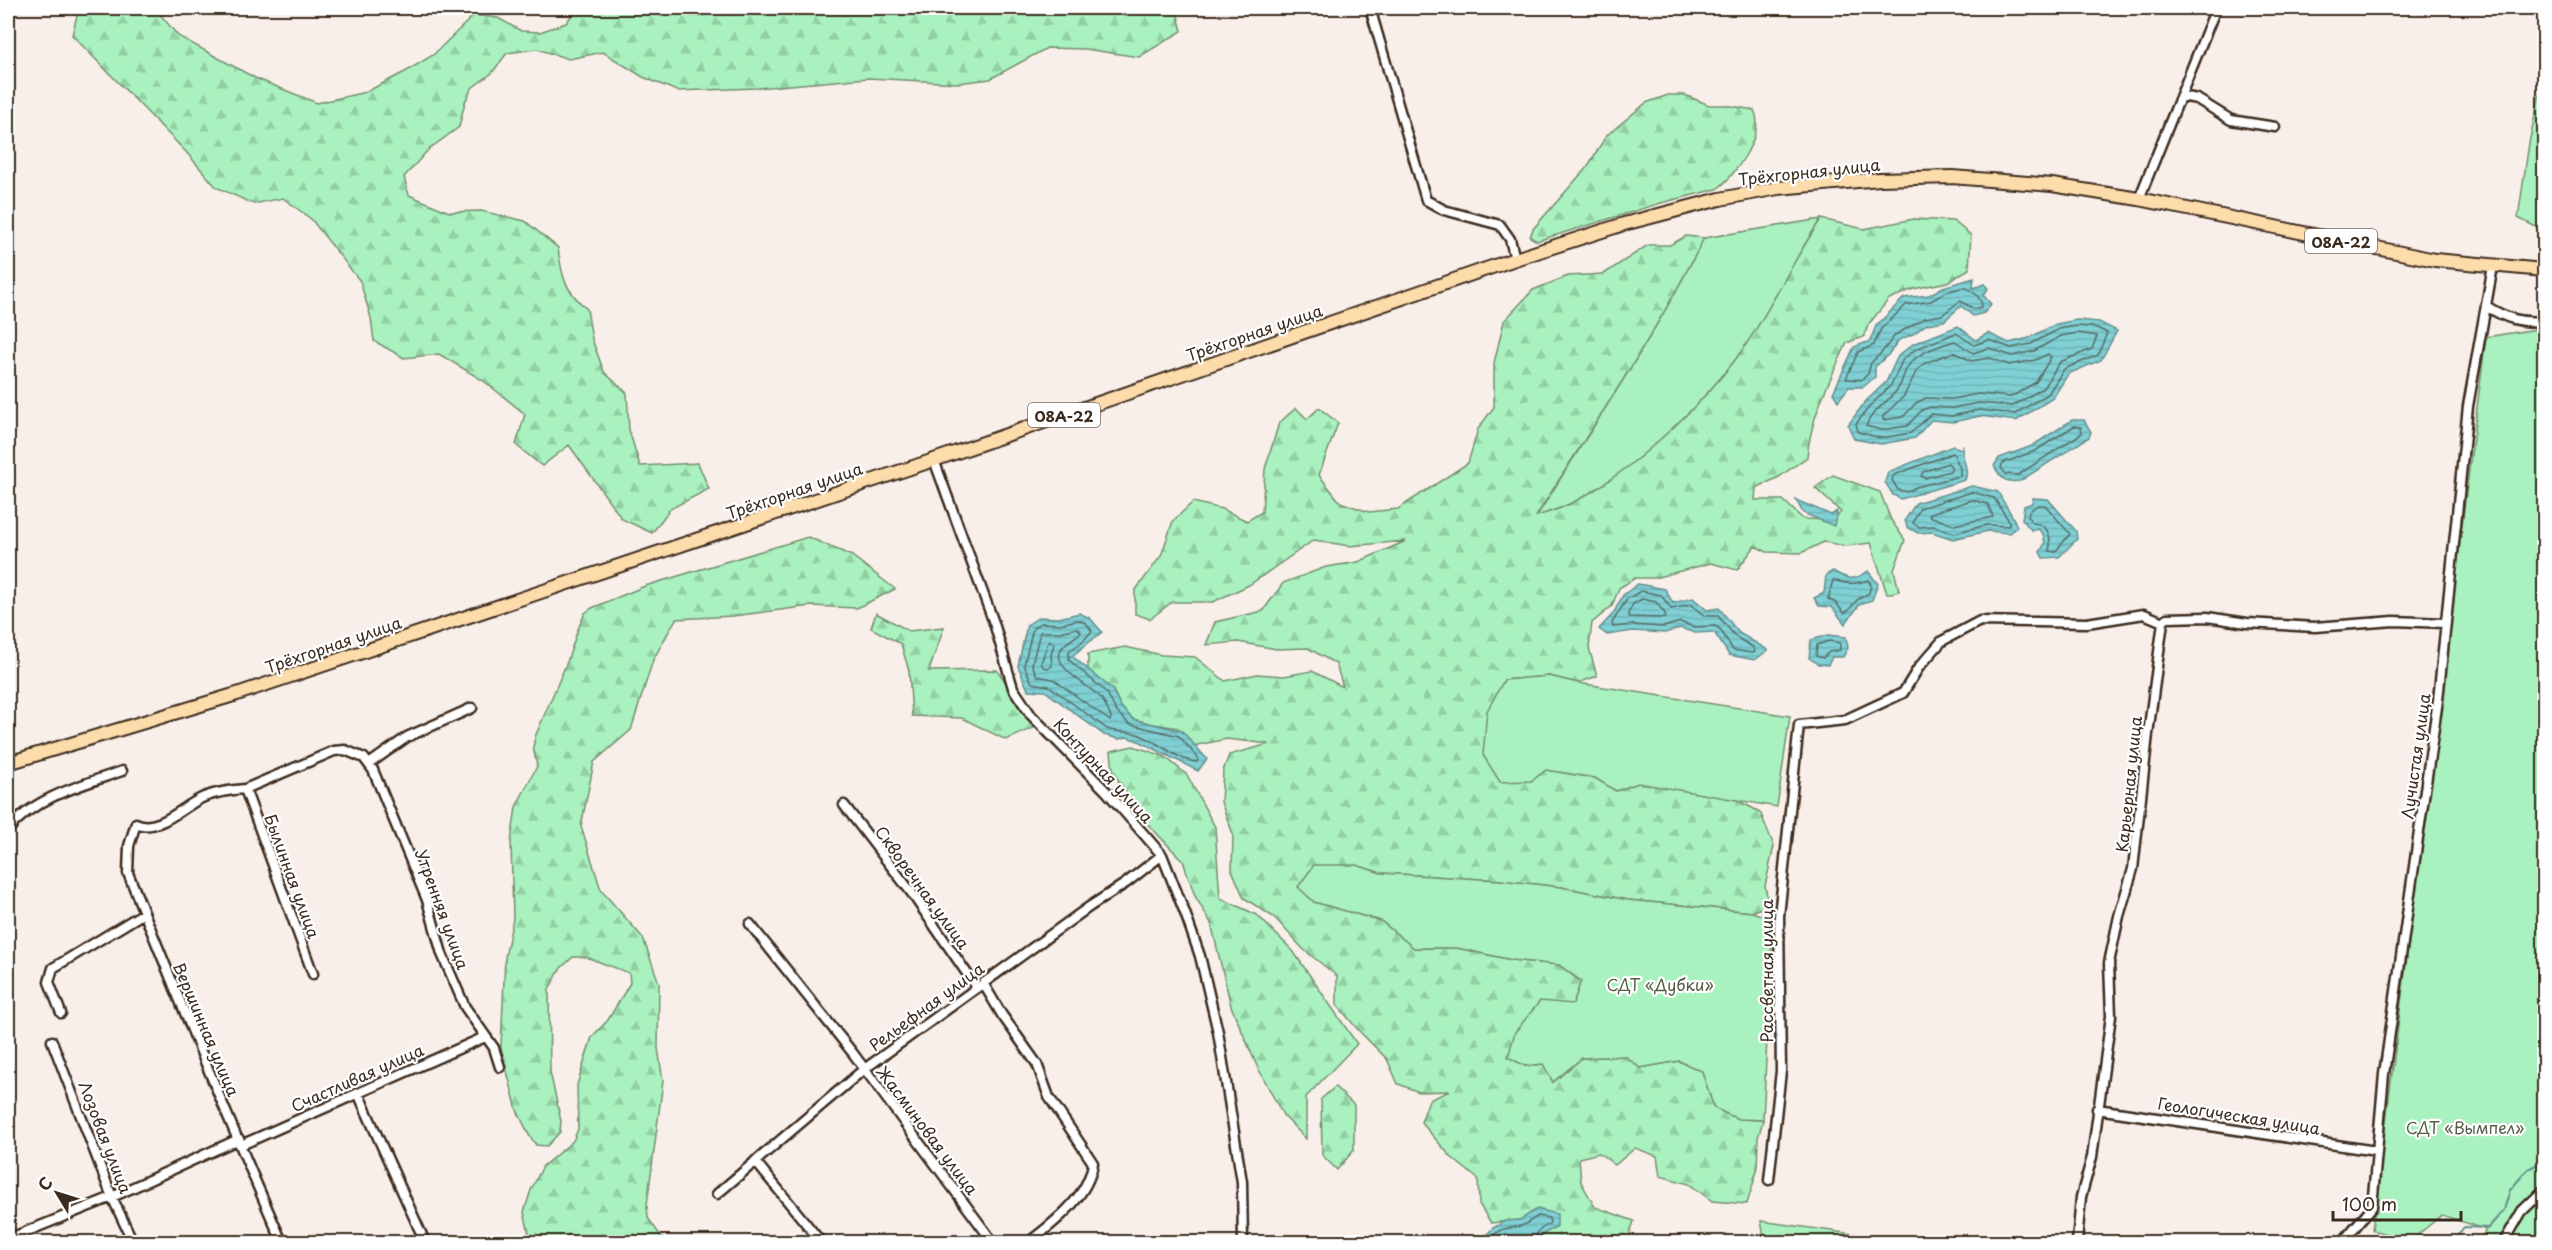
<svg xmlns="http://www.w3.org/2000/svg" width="2552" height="1250" font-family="'Playpen Sans',sans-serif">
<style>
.forest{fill:url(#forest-firs);stroke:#728e6e;stroke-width:1.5}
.garden{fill:#a9f1be;stroke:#728e6e;stroke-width:1.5}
.water{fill:url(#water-rules);stroke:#648e8c;stroke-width:1.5}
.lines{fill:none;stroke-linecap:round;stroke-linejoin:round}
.shore{stroke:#566c67;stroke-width:1.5}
.stream{stroke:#648e8c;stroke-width:2}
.minor-casing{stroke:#3b2a1e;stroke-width:13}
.highway-casing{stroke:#3b2a1e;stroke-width:16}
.minor{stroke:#fff;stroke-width:8}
.highway{stroke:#fddcac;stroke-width:12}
.labels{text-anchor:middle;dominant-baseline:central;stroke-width:4.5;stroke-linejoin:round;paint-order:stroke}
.shield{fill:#fff;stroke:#766a62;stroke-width:1.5}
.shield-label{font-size:15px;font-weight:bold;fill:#3b2a1e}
.street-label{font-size:16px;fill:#3b2a1e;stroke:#fff}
.park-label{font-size:16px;fill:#565c46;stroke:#fff}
</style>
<defs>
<pattern id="forest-firs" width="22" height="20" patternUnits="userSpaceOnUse" patternTransform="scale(1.5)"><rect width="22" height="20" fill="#a9f1be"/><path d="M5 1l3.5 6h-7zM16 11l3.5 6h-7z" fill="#92cfa3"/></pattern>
<pattern id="water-rules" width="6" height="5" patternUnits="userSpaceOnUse" patternTransform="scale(1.5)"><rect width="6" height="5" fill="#7fd0d5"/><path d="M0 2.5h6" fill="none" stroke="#6fb3b6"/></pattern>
</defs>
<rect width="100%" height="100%" fill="#f9efea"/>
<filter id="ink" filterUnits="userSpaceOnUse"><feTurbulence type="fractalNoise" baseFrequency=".0167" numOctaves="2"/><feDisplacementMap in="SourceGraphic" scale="12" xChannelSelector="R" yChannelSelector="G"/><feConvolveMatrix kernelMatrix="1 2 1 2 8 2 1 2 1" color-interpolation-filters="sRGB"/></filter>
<g filter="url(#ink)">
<path class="forest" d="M79,8H155L178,36L255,78L317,103L366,92L405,72L433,55L474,15L498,18L521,31L540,32L566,23L577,8H638L646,13L654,8H681L693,16H700L722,8H1176L1182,31L1139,57L1085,49L1047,48L990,79L958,83L868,78L757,88L677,91L643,77L603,52L569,59L537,49L507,53L492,73L472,88L465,102L459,127L428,150L404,177L409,195L449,212L481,211L525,221L558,248C562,277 564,289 587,309L592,339L604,372L627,393L629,430L640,466L698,463L709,489L670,509L652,533L622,519L569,445L542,466L516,445L525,414L484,381L439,354L404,358L374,341L371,318L360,281L311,219L283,198L253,204L216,187L187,153L72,35Z
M1668,95H1685L1709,105H1725L1754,110C1766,133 1735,176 1717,189L1661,203L1537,241L1530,237L1533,229L1588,166L1606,136L1646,103Z
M1821,219L1864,229L1914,219L1953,221L1971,235L1969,269L1947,282L1913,289L1889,299L1868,325L1864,337L1847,343C1830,380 1811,415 1807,457L1779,477L1756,488L1755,500H1783L1803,519L1833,520L1841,512L1815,488L1833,475L1880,492L1891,520L1905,540L1894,570L1899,591L1887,594L1871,543L1845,546L1824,542L1801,553L1767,552L1755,546L1737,570L1711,563L1654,578H1635L1619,588L1612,606L1592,623L1589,648L1597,676L1578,683L1549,676L1504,680L1531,781L1546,770L1595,778L1616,791L1638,783L1671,788L1737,800L1760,812L1774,846L1765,886L1769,905L1752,912L1628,900L1561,887L1499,880L1381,873L1356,865L1314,902L1381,921L1414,948H1457L1512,960L1559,965L1581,982L1573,1004L1525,1066L1543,1064L1553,1082L1582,1058L1625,1056L1640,1068L1679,1061L1702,1071L1714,1108L1738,1119L1763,1120L1758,1138L1757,1171L1747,1204L1712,1201L1689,1184L1660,1176L1657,1156L1635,1148L1615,1165L1599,1153L1579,1158L1581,1182L1595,1207L1634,1221L1627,1242H1541L1542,1235L1520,1220L1491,1223L1479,1204L1478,1179L1451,1157L1421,1122L1429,1100L1450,1091L1419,1092L1398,1084L1387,1059L1361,1033L1337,1005V976L1303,949L1275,918L1244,898L1232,870L1233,834L1221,802L1223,771L1229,755L1269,744L1227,739L1193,746L1178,728L1128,720L1112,689L1088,671V654L1125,647L1162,655L1195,657L1225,681L1257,674L1284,676L1312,671L1343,687L1336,664L1308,648L1276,649L1238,642L1206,645L1215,622L1263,611L1283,583L1326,567L1358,562L1406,541L1349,546L1314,540L1249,585L1213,602H1172L1150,619L1135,614V591L1161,556L1173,521L1193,502L1222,509L1247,521L1262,512L1265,469L1279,423L1296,408L1307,419L1319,408L1338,423L1319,475L1340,502L1369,512L1398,509L1468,463L1478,429L1494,407V363L1504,321L1533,290L1568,276L1604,274L1648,245H1670L1686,236L1704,238C1656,335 1594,423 1537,515C1595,506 1690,416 1727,370C1763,326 1788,267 1821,219Z
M808,537L852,556L895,589L857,608L811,606L733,616L676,619L653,660L631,730L594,762L581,826L601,890L643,938L659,983L658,1048L663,1081L647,1205L648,1218L665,1242H531L524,1212L531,1190L543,1166L573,1141L578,1129L577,1085L592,1037L608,1020L630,983L629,973L586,957H573L561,968L549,989L550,1072L561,1121L560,1132L547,1146L536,1145L529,1135L517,1110L501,1048L505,957L513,919L511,842L516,807L537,766L533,747L535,737L567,662L578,629L585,613L592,608L645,586Z
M876,613L909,631L944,627L929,671L997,670L1038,726L1006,740L962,718L912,716L909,671L901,644L871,628Z
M1133,746L1164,756L1187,775L1215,827L1220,898L1257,915L1293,951L1357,1044L1306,1097V1139L1283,1115L1257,1066L1231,1006L1211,923L1195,896L1183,861L1144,820L1113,772L1111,751Z
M1335,1087L1354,1105V1150L1337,1170L1322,1155L1321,1099Z"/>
<path class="garden" d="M2544,74V231L2518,218L2529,143Z
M1821,219C1788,267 1763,327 1727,370C1689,417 1621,480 1567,505C1557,510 1547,512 1537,516C1594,424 1656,335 1704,238Z
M2544,328V1242H2478L2486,1230L2442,1215L2410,1241L2372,1230L2486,337Z
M1549,676L1578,683L1790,716L1777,807L1638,783L1616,791L1595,778L1546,770L1531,781L1500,782L1483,755L1487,711L1504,680Z
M1314,865H1356L1381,873L1499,880L1561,887L1628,900L1752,912L1773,919L1763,1120L1738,1119L1714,1108L1702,1071L1679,1061L1640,1068L1625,1056L1582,1058L1553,1082L1543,1064L1525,1066L1508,1057L1515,1032L1540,1001L1573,1004L1581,981L1559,965L1512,960L1457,948H1414L1381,921L1314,902L1298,887Z
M1761,1221L1910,1242H1765Z"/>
<path class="water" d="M1974,278L1973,288L1985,284L1988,289L1983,295L1991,304L1984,313L1973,316L1961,306L1944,321L1927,324L1913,334L1899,340L1888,355L1875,367V377L1863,387H1849L1838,401L1833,393L1854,347L1870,341L1876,326L1904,298L1929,295L1943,287Z
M2077,320L2099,322L2117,331L2101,360L2068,374L2053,398L2016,421L1980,416L1953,422L1931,420L1915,438L1881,444L1854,439L1848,425L1865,402L1886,382L1898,356L1913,344L1958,326L1976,340L1988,333L2009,343L2029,338L2056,324Z
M2072,420H2084L2091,432L2089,437L2020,481C2005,483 2001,479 1994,466L1999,458L2032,446Z
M1963,445C1960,458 1970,468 1965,480L1901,499L1893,495L1885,482L1888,472L1953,446L1961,449Z
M1972,486L1998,492C2004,504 2013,514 2017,527L2009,533L1988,531L1953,539L1932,532L1918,533L1907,527L1905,520L1916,503Z
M2033,498L2048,499L2076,531L2077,539L2059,557L2043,558L2040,552L2045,543L2043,534L2038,529L2032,531L2022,519L2024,506L2032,503Z
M1796,500L1831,515L1837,511L1834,526L1803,513Z
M1833,571C1847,580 1854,581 1868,571L1878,584L1872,600L1860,604L1845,624L1832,607L1819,606L1814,598L1824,593L1826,575Z
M1638,584L1665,589L1673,603L1693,598L1707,610L1719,608L1739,633L1768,650L1755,660L1729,655L1714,632L1695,633L1680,628L1665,633L1633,631L1607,635L1599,629L1613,614L1623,595Z
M1079,613L1090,618L1102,632L1072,656L1112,689L1121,707L1133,719L1182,731L1207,759L1198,771L1141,742L1127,737L1119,739L1104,735L1045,691L1028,690L1018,666L1027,625L1039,617L1059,618Z
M1828,635L1846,637L1848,648L1843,657H1832L1828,665L1818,664L1809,658L1811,640Z
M1537,1209L1557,1214V1226L1542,1235L1541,1242H1479L1493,1228L1505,1221L1520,1220Z"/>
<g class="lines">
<path class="shore" d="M1965,287L1977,295L1982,304L1981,307L1974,309L1960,301L1942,315L1925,318L1895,335L1883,351L1871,363L1868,374L1861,380L1846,379L1858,352L1874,345L1881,329L1906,305L1931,301L1946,292Z
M2077,326L2097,328L2107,333L2098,355L2064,369L2048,394L2015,414L1979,410L1952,416L1931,414L1911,433L1881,438L1858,432L1856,424L1870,406L1891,385L1903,359L1916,349L1956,333L1974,345L1989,340L2011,348L2031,344L2059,329Z
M2078,333L2097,336L2092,349L2060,362L2043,388L2013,406L1979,403L1952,408L1930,407L1922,410L1907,426L1881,430L1866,426C1871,411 1887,403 1897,390C1903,383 1903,372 1909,365C1918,352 1941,345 1955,341L1973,353L1989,348L2012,356L2034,351L2061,336Z
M1954,352L1971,361L1990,358L2009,365L2035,360L2048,354L2051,357L2036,382L2011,397L1978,394L1952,399L1926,398L1916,403L1903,417L1883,420V416L1904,396L1917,370L1925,363Z
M2074,426L2081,427L2082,433L2018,475L2005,474L2001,467L2003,463L2035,451Z
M1953,453L1960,468V476L1916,487L1907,492L1898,490L1892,480L1894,475Z
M1948,463L1952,468L1950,471L1925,478L1921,476L1923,472Z
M1972,492L1994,498L2009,521V526L1987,525L1954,533L1934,526L1919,527L1913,523L1920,508Z
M1972,500L1988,504L1993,517L1954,525L1929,516L1931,513Z
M2038,505H2045L2070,534L2055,552L2049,551C2052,538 2049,524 2033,523L2028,517L2029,511Z
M1833,580C1847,584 1854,585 1868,580L1871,585L1869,593L1857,600L1847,612L1844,613L1836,603L1828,599Z
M1641,591L1661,595L1671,609L1691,605L1705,616H1718L1736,637L1754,648L1755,652L1752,653L1733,650L1720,629L1715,626L1695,627L1680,622L1664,627L1633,625L1613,627L1612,623L1627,599Z
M1642,599L1656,602L1666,615L1665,618L1629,617L1628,614L1633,604Z
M1078,620L1086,623L1092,631L1081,643L1069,651V660L1107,693L1116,711L1129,724L1179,736L1198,758L1197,762C1179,761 1158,742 1140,735C1129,731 1119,733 1107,729L1049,686L1032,683L1024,665L1033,628L1041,623L1060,624Z
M1077,628L1081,632C1075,639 1063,642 1060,652C1055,669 1089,686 1099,696C1105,701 1107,710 1111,717L1110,721L1053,679L1037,676L1032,664L1040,632H1060Z
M1049,640L1054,644L1051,655L1052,666L1049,668L1043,667L1041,663Z
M1829,641L1840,643V650L1829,652L1823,658L1816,656L1817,645Z
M1487,1242C1503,1225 1501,1231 1521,1226C1527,1224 1533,1219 1538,1216L1549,1218L1550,1223L1537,1232L1536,1242"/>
<path class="stream" d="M2453,1242L2464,1227L2488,1228L2504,1210L2510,1190L2528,1169L2544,1161"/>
<g class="minor-casing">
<path id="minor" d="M1370,8L1426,200L1444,210L1500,225L1510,239L1515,259
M2181,96L2197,99L2231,120L2275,127
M2139,199L2216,8
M2486,306C2507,319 2520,323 2544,321
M934,460L994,623L1013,688L1031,715L1107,792L1162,855L1185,913L1200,956L1218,1032L1242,1182L1243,1242
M369,764L407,737L472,708
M245,789L313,974
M844,805L911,892L977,988
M8,830C34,797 83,785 122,771
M750,924L852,1052L993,1242
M983,983L1002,1015L1037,1064L1049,1097L1093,1163C1089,1196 1054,1223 1029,1242
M61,1013L49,982L53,968L144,913
M52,1041L112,1197L133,1242
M358,1093L425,1242
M2097,1109L2376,1151
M241,1145L485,1037
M755,1161L821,1242
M1769,1180L1781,1071L1779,916L1799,725L1845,720L1903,693L1919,667L1942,641L1980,621L2087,623L2144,614L2163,622
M717,1194L863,1070L1089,907L1126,883L1162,855
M8,1239L112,1197L239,1139
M2345,1239L2372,1207L2384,1074L2438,700L2468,406L2493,266
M282,1242C228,1120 178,997 128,873L129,846L136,823C158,834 184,805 204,797C217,792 230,790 245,789L334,751L345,750L364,758L373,770L427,900L442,954L465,1007L494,1048L500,1067
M2077,1242L2081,1197L2092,1157L2111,1016L2109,963L2119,916L2133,869L2148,734L2163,622L2167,618L2207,617L2247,623L2315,627L2394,621L2445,623
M2504,1242L2522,1211L2544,1190"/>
</g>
<g class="highway-casing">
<path id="highway" d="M8,763L237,694L934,460L1515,259L1624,224L1720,199L1778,188L1880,179L1952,177L2052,185L2139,199L2435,260L2544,270"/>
</g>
<use href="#minor" class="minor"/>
<use href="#highway" class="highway"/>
</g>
</g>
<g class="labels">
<g class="shield">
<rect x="2305" y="229" width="72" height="24" rx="4.5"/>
<rect x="1028" y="403" width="72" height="24" rx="4.5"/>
</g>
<g class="shield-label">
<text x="2341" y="241">08А-22</text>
<text x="1064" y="415">08А-22</text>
</g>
<g class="street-label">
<text transform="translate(1809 171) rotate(-6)">Трёхгорная улица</text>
<text transform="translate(1254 332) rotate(-19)">Трёхгорная улица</text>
<text transform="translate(794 490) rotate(-19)">Трёхгорная улица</text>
<text transform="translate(333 644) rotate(-19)">Трёхгорная улица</text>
<text transform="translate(2415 756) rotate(-82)">Лучистая улица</text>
<text transform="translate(1104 770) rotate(47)">Контурная улица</text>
<text transform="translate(2128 784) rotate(-84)">Карьерная улица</text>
<text transform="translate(293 876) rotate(70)">Былинная улица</text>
<text transform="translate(923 887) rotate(54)">Скворечная улица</text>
<text transform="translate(443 909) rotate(70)">Утренняя улица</text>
<text transform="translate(1766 971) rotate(-90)">Рассветная улица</text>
<text transform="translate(926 1006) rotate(-36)">Рельефная улица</text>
<text transform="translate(207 1029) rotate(67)">Вершинная улица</text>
<text transform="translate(357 1077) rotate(-24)">Счастливая улица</text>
<text transform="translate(2239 1115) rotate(9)">Геологическая улица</text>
<text transform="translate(928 1130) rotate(53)">Жасминовая улица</text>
<text transform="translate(106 1137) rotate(69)">Лозовая улица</text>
</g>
<g class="park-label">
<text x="1660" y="984">СДТ «Дубки»</text>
<text x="2465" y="1127">СДТ «Вымпел»</text>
</g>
</g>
<rect width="2552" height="1250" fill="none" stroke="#fff" stroke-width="30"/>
<rect x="15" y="15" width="2522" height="1220" fill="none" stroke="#3b2a1e" stroke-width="2" filter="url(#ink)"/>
<g transform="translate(57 1193) rotate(308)" stroke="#ffffff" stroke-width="4.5" paint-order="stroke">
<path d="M0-4.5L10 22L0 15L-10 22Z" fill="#3b2a1e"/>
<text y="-9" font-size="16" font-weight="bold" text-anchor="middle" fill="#3b2a1e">С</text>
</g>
<path d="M2333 1211v9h128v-9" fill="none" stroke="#3b2a1e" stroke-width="3"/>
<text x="2342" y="1211" font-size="18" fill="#3b2a1e" stroke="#ffffff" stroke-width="4.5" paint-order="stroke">100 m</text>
</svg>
